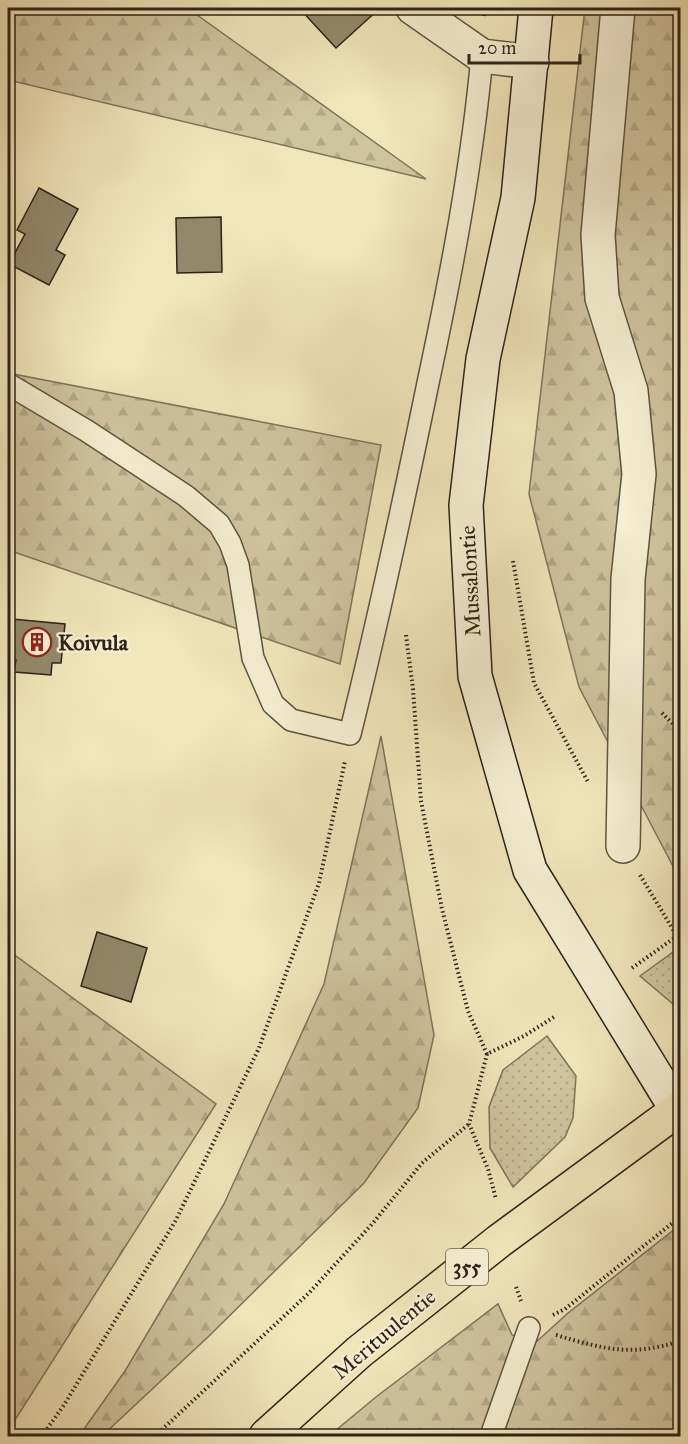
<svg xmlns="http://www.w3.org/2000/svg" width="688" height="1444" font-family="'IM FELL Great Primer',serif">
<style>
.grass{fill:url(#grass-dots);stroke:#7e745b;stroke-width:1.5}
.forest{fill:url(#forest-firs);stroke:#7e745b;stroke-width:1.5}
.building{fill:#93886c;stroke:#2d2318;stroke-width:1.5}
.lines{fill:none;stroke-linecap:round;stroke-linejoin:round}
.lane-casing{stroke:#5e5440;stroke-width:24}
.street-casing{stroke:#5e5440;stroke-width:36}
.secondary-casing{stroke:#2d2318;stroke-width:36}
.primary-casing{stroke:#2d2318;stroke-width:36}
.path{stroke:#2d2318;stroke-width:4;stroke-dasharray:1.5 3;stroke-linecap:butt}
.lane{stroke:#f6eed2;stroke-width:21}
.street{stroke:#f6eed2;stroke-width:33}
.secondary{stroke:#f6eed2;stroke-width:33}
.primary{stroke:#f1e5ba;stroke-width:33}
.labels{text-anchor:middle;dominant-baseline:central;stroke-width:4.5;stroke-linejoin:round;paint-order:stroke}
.shield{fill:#f6eed2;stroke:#696050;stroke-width:1.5}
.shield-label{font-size:21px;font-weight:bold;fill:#2d2318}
.street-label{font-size:22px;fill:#2d2318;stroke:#f6eed2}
.poi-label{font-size:22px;font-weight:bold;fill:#2d2318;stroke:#f6eed2;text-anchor:start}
</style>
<defs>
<pattern id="grass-dots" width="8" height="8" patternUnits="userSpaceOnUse" patternTransform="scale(1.5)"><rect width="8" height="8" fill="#d0c49e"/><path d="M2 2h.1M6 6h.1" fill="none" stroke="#b3a887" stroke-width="1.8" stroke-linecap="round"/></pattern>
<pattern id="forest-firs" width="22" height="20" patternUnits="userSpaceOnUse" patternTransform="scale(1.5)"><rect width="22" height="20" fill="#d0c49e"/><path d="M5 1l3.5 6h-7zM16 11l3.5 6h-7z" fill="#b3a887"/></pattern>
</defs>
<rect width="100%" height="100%" fill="#f1e5ba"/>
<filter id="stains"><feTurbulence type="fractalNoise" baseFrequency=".00333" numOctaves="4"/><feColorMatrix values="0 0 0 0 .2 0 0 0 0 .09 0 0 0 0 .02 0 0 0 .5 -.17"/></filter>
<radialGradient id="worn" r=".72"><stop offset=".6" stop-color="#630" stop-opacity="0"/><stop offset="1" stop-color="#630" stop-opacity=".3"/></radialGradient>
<path class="grass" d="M680,947V1010L640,976Z
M547,1036L576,1076L573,1118L565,1137L513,1187L490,1148L489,1107L503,1070Z"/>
<path class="forest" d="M8,8H197L193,12L426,179L8,80Z
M585,8H680V871L676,872L579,687L529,494Z
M8,373L381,445L340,664L8,550Z
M381,736L434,1035L418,1108L364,1183L209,1336L102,1436H79L125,1371L224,1204L324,984Z
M8,950L216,1104L8,1431Z
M680,1225V1436H329L376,1397L498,1304L512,1335L535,1343L568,1313Z"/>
<path class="building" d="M299,8H380L336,48Z
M39,188L78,209L56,250L65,255L49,285L9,264L25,234L17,230Z
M221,217L222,272L177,273L176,218Z
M12,619L65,624L61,663H52L51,675L14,672L16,660L8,659Z
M97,932L147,948L131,1002L81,986Z"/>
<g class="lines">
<g class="lane-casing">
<path id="lane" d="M8,384L87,431L186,496L219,524L230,543L238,565L253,658L273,704L291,720L350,734C379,617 404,500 428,383C451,275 472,166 482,56
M491,1436L529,1328"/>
</g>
<g class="street-casing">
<path id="street" d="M413,8L482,56L532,62
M618,8L598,235L602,298L631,391L639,474L628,579L623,846"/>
</g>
<g class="secondary-casing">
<path id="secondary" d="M536,8L518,198L483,359L466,505L475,676L530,870L677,1110"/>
</g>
<g class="primary-casing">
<path id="primary" d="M266,1436L359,1352L499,1241L680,1108"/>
</g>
<path class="path" d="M484,16L485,8
M513,561L534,683L588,782
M406,635L413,689L421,801L442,909L468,1011L487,1054L524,1036L554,1017
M662,713L680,731
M640,875L677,936
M632,968L680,934
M487,1054L469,1124L488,1169L496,1199
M516,1287L521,1301
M553,1315L565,1309L680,1217
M556,1335C603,1349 632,1357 680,1341
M42,1436L64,1405L176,1220L259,1048L319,883L345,761
M155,1436L309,1293L373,1223L422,1163L469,1124"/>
<use href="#lane" class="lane"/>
<use href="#street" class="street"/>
<use href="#secondary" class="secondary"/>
<use href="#primary" class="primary"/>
</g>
<defs>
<g id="building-ring" transform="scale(1.5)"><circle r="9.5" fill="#f6eed2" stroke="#8f2418" stroke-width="1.5"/><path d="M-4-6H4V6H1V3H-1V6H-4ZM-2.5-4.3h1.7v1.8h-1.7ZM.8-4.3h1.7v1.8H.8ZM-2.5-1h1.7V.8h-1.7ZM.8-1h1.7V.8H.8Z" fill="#8f2418"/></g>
</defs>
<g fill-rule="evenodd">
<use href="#building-ring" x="37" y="642"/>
</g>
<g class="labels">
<rect class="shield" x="446" y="1249" width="42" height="36" rx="4.5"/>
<g class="shield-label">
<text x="467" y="1267">355</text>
</g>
<g class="street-label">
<text transform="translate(470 581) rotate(-93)">Mussalontie</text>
<text transform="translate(384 1334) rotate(-40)">Merituulentie</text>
</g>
<g class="poi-label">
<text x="58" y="642">Koivula</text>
</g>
</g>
<rect width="688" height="1444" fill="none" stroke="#f1e5ba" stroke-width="30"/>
<rect x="9" y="9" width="670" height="1426" fill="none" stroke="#2d2318" stroke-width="3"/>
<rect x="15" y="15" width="658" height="1414" fill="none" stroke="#2d2318" stroke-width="1.5"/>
<path d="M469 54v9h111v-9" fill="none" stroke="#2d2318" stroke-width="3"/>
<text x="478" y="54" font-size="18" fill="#2d2318" stroke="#f6eed2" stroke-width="4.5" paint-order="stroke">20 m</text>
<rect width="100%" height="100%" filter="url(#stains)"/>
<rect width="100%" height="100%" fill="url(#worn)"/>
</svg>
